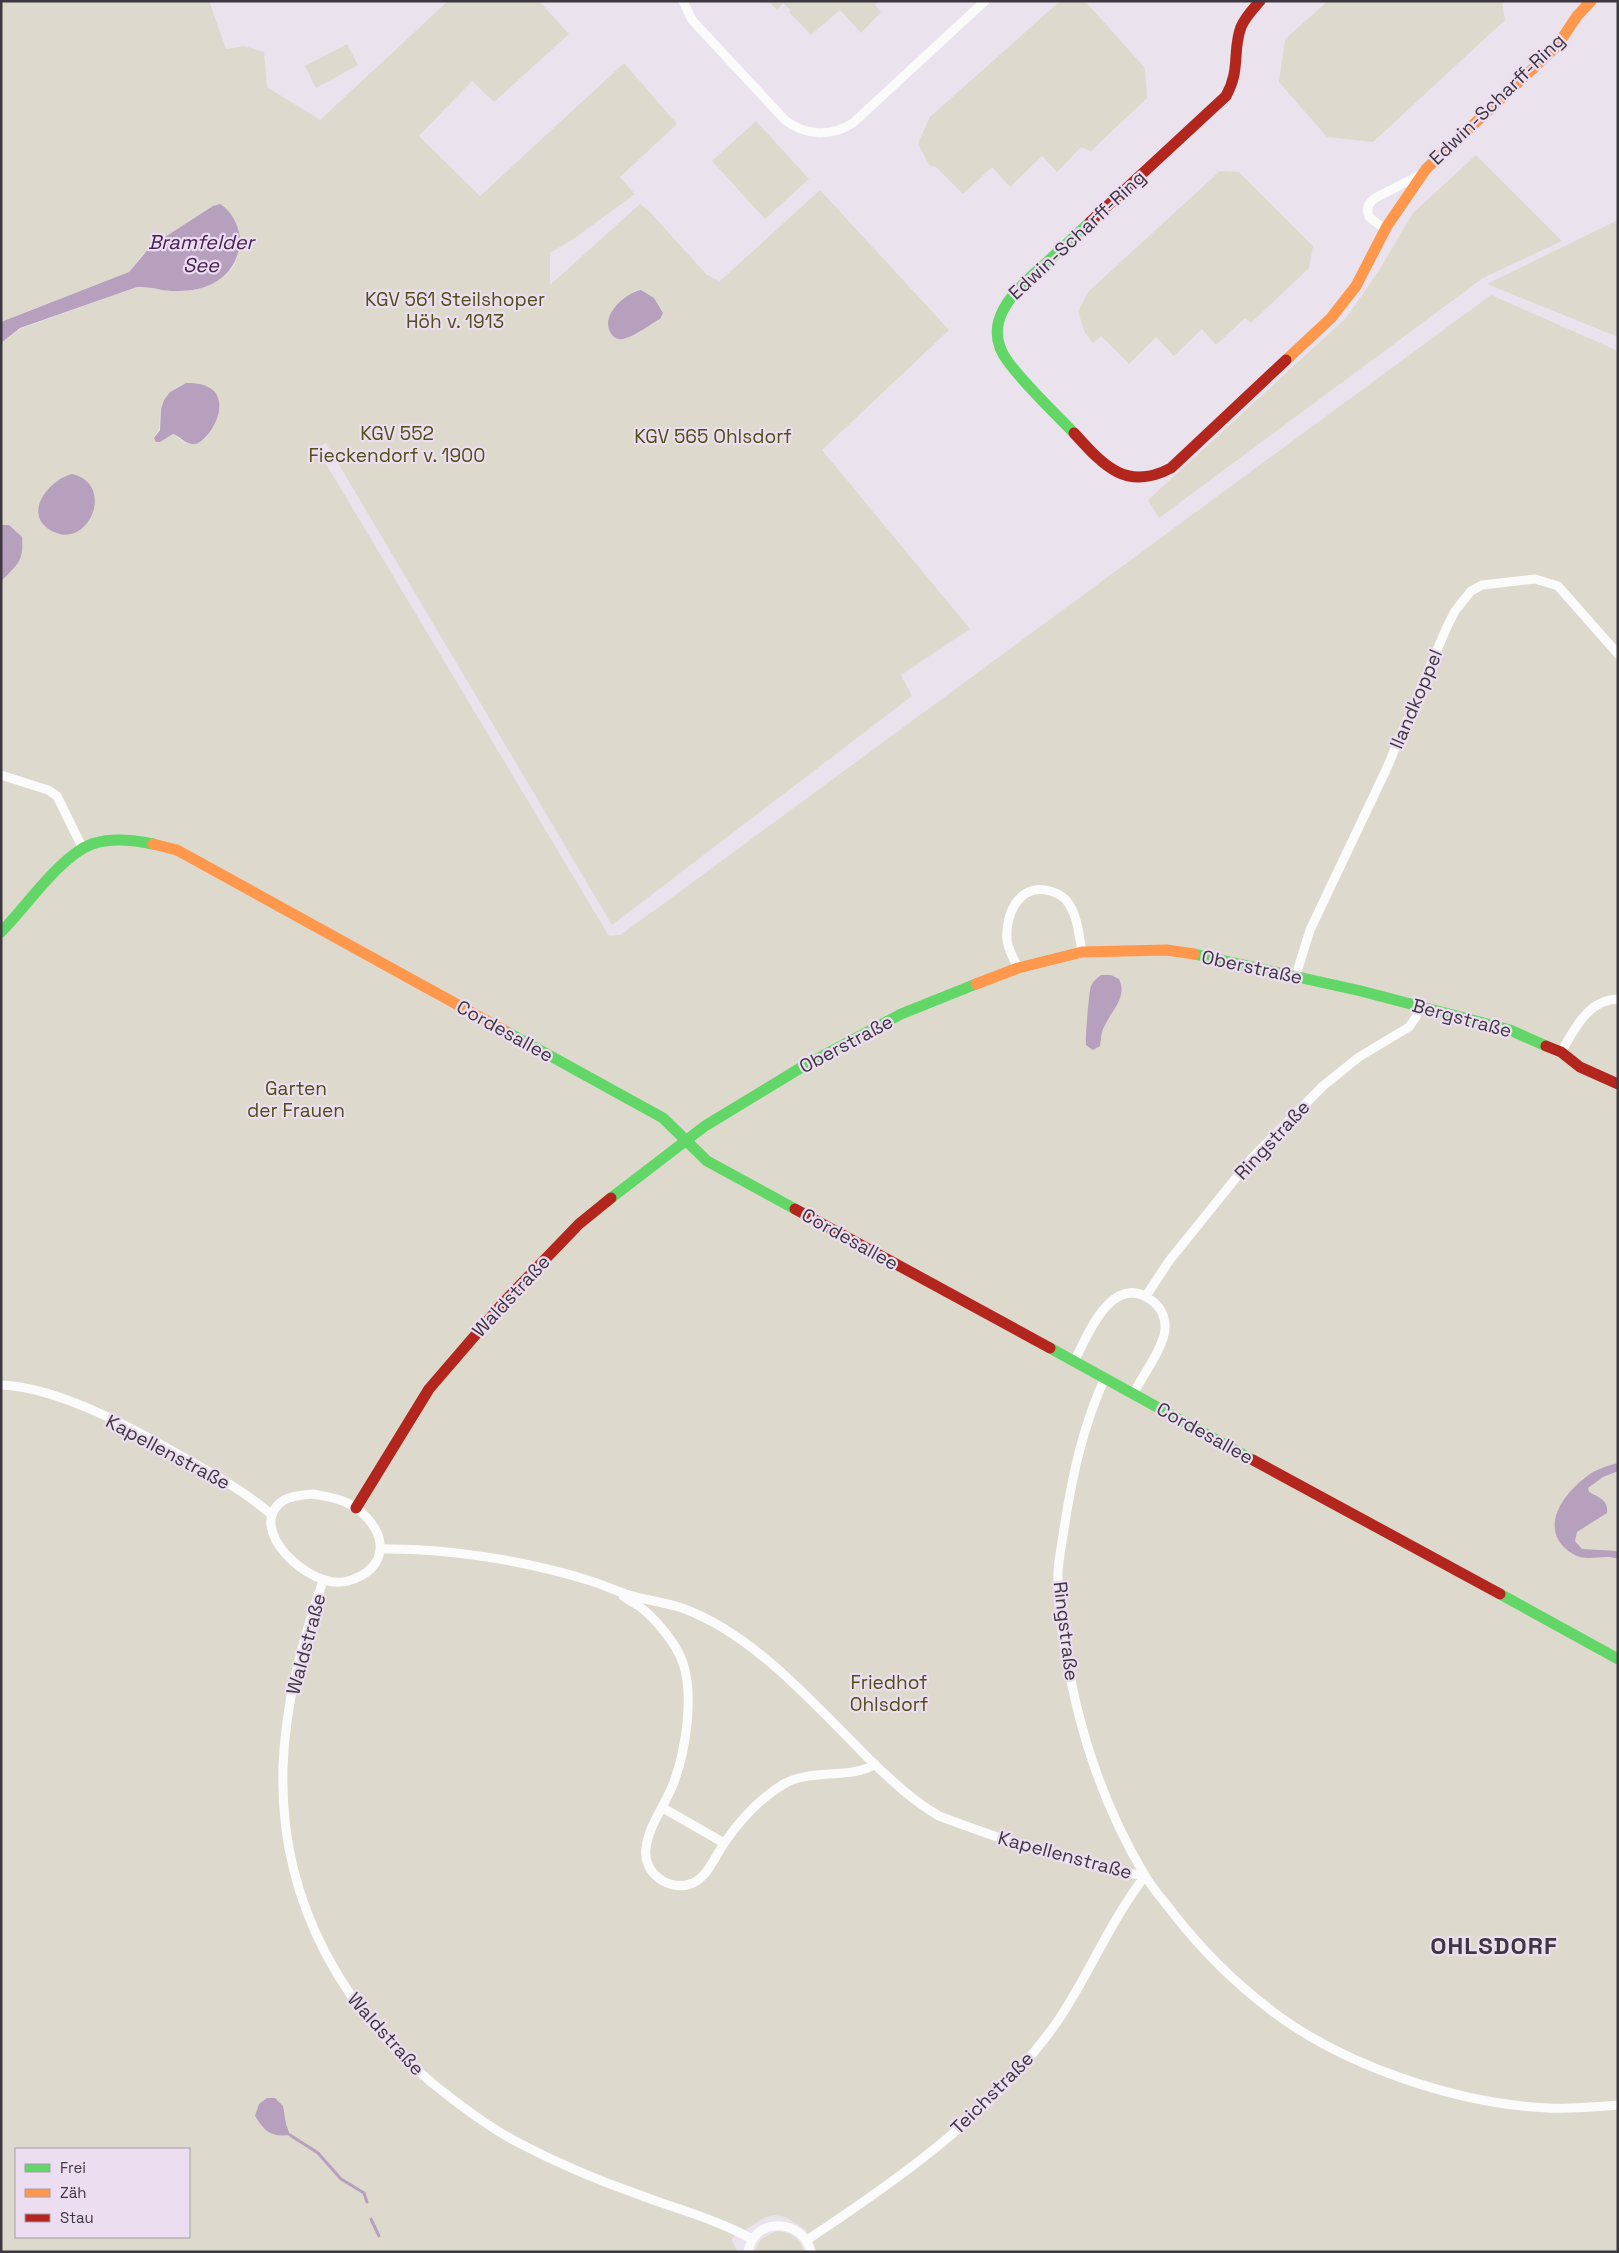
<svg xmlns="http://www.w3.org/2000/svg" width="1619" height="2253" font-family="'Space Grotesk',sans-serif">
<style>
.green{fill:#dddacd;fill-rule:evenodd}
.water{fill:#b7a0be}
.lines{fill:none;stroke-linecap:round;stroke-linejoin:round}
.stream{stroke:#b7a0be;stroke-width:3}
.street{stroke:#fcfbfc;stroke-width:9}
.fast{stroke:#63d668;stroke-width:11}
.slow{stroke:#ff974d;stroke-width:11}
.jam{stroke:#b3261e;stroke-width:11}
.labels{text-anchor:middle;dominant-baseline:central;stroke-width:4.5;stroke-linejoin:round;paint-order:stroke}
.street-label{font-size:19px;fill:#3d373f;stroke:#ecddf1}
.park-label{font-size:19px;fill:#4f4e15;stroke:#ecddf1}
.water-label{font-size:20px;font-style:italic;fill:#472052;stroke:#ecddf1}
.district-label{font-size:24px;font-weight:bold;letter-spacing:1px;fill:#3d373f;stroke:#ecddf1}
</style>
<rect width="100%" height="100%" fill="#eae2ec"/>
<path class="green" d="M1,1H209L226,49L244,46L264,52L267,87L320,120L448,1H539L569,34L494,102L472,81L419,136L480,196L624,63L677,124L620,177L635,194L576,237L550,253V285L640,204L648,210L707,275L720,281L820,190L949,330L822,450L970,629L901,675L912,696L612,925L326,443L316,447L609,936L620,935L659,907L1491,295L1618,351V2252H817L806,2230L786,2217L774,2215L764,2218L731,2239L738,2252H1V581L14,569L10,525H1V343L20,329L137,287C151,287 163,290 176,291C198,293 218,283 233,268C242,243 241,234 229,212L213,206L142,255L129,272L1,322ZM641,290L654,298L660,319L622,339L634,291ZM186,383L210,430L206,439L185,443L173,434L160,442L155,435C161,428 159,425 160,416C161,399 171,389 186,383ZM16,2149H189V2237H16Z
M765,1H879L875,5L881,12L861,33L840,10L811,35L789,12L790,10L783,3L777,10L769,2L767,3Z
M1060,1H1085L1145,68L1147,98L1091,151L1081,147L1057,172L1042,156L1010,187L992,167L963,194L936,167L929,165L918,143L930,117Z
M1328,1H1502L1505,20L1373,142L1327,137L1279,82L1285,39Z
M347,44L358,65L316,88L305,66Z
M756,121L809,179L765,219L712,161Z
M1476,155L1562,241L1483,278L1159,518L1148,500L1346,318L1378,272L1413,213Z
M1220,171L1239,172L1313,246L1309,268L1251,323L1245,318L1216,345L1202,329L1174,356L1156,337L1129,364L1101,336L1093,343L1084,331L1078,311L1089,291Z
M1618,220V337L1487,284Z
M776,2231C790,2232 801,2238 804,2252H754L761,2239Z"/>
<path class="water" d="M220,204C231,210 240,227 240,240C238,274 212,291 179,291C165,292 151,286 137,287L20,328L1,343V322L129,272L151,246L213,206Z
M641,290L654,298L663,313L660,319C651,324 632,338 622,339C618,340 615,338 612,335C598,317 625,293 641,290Z
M186,383C246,382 210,444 194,444C185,444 181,437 173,434L160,442H156L154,438L160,430L161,409L164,400L170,392Z
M72,474C117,484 88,553 50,530C22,513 50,479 72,474Z
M1,525H9L22,537C24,560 18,565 1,581Z
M1101,975H1111L1119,979C1128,997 1111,1011 1104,1027C1101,1032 1101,1040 1100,1046L1093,1050L1086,1045C1085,1039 1089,991 1091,986C1093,981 1097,978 1101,975Z
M1618,1463V1471L1603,1477L1588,1488L1589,1492C1598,1497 1609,1500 1607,1513L1577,1532L1575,1541L1582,1549L1618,1551V1559C1603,1553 1588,1563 1573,1554C1534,1530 1565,1490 1593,1472C1601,1468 1609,1465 1618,1463Z
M267,2098H275L283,2106L286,2124L290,2135C271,2137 265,2132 255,2116L259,2104Z"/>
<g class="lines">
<path class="stream" d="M290,2135L318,2153L341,2179L364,2193L367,2202
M371,2219L379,2236"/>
<path class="street" d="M683,1L692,20L785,120C805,136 831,137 853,123L985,1
M1386,230L1369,217C1366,209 1368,203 1375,198L1422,174
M1,775L48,790L57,796L83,849
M1018,968C1014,959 1007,948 1007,939C1005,914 1020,882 1050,891C1058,893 1065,897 1069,904C1078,918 1079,936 1082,952
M1296,975L1310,930L1386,770L1446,629L1455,611L1471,591L1482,585L1535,579L1558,586L1618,654
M1561,1052C1575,1029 1587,1000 1618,999
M1146,1296L1169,1261L1252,1158L1323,1086L1359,1057L1409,1027L1416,1017L1419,1007
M1074,1362C1087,1336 1112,1271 1151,1300C1160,1306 1166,1317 1165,1329C1164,1347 1142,1377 1133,1394
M1105,1378C1083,1425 1072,1477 1064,1529C1062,1543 1059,1557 1058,1571C1057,1613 1066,1658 1075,1699C1089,1760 1112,1820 1144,1874C1152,1888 1163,1900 1173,1913C1201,1949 1235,1983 1272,2011C1344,2066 1458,2104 1548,2108C1571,2109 1594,2107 1618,2105
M1,1385C61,1387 144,1434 195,1464C222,1479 248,1494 272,1515
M313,1494C328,1497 344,1499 356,1508C389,1532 390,1569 348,1581C311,1592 242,1527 284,1500C293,1495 303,1495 313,1494Z
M382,1549C448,1548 528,1561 591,1581C603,1585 614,1590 626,1594C644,1600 664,1602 682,1608C718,1621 752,1646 780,1671C811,1699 840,1729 869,1759C891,1780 913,1801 939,1816C1006,1841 1074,1865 1145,1876
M323,1581C302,1642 285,1703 283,1768C279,1903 345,2018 451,2098C472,2114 495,2131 519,2143C557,2163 597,2180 637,2194C676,2209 716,2219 752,2239
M623,1596C628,1600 634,1603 639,1606C656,1619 676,1643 683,1663C694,1696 686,1749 674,1782C666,1804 649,1824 646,1848C642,1873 670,1893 693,1883C709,1875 715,1856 725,1842C741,1819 760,1798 784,1784C811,1768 851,1780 875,1764
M663,1808L724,1843
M807,2240C899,2179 992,2114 1057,2022C1089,1975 1110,1921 1145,1876
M748,2252C754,2216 803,2218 811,2252"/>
<path class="fast" d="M1074,433C1052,410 1028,388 1009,363C977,322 1017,289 1045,264C1060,250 1075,236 1090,222
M1,932C26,907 60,856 92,844C112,837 134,840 153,844
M1194,954L1361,991L1510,1030L1546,1046
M507,1032L663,1118L707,1161L795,1209
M611,1198L705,1126L802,1067L901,1014L976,984
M1050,1348L1253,1460
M1500,1594L1618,1659"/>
<path class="slow" d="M1286,360L1331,318L1356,286L1387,226L1426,169L1557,46L1577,16L1591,1
M153,844L177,850L507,1032
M976,984L1018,968L1082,952L1167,950L1194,954"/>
<path class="jam" d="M1090,222L1226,96C1241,69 1232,51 1241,27C1245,17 1253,9 1260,1
M1074,433C1103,465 1126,492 1171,468L1286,360
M1546,1046L1561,1052L1580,1067L1618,1084
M795,1209L1050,1348
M1253,1460L1500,1594
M356,1508L429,1389L503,1303L579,1224L611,1198"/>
</g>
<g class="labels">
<g class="street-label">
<text transform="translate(1497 99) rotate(-44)">Edwin-Scharff-Ring</text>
<text transform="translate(1077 235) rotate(-43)">Edwin-Scharff-Ring</text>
<text transform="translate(1416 699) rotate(-67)">Ilandkoppel</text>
<text transform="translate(1252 967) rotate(12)">Oberstraße</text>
<text transform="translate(1462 1018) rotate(15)">Bergstraße</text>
<text transform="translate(505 1031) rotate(29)">Cordesallee</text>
<text transform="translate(846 1044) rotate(-28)">Oberstraße</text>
<text transform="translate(1272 1140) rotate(-47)">Ringstraße</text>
<text transform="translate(850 1239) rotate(29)">Cordesallee</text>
<text transform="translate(511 1296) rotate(-47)">Waldstraße</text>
<text transform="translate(1205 1433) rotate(29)">Cordesallee</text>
<text transform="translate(168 1452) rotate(28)">Kapellenstraße</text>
<text transform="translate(1066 1631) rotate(83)">Ringstraße</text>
<text transform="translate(306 1644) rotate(-75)">Waldstraße</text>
<text transform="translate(1065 1855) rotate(15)">Kapellenstraße</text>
<text transform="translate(386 2034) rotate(48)">Waldstraße</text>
<text transform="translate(992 2093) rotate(-45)">Teichstraße</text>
</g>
<g class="park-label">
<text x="455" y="299">KGV 561 Steilshoper<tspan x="455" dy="22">Höh v. 1913</tspan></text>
<text x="397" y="433">KGV 552<tspan x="397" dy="22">Fieckendorf v. 1900</tspan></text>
<text x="713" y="436">KGV 565 Ohlsdorf</text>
<text x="296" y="1088">Garten<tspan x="296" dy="22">der Frauen</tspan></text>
<text x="889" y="1682">Friedhof<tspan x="889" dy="22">Ohlsdorf</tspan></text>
</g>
<g class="water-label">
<text x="201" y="242">Bramfelder<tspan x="201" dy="23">See</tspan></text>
</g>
<g class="district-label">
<text x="1494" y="1945">OHLSDORF</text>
</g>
</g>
<rect width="1619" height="2253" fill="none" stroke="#3d373f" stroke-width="5"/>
<rect x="15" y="2148" width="175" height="90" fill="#ecddf1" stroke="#a69baa"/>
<rect x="25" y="2164" width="25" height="8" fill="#63d668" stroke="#a69baa"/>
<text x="60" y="2173" font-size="15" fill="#3d373f">Frei</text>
<rect x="25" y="2189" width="25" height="8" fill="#ff974d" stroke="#a69baa"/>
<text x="60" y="2198" font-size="15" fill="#3d373f">Zäh</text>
<rect x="25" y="2214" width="25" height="8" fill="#b3261e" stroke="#a69baa"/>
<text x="60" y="2223" font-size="15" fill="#3d373f">Stau</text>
</svg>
